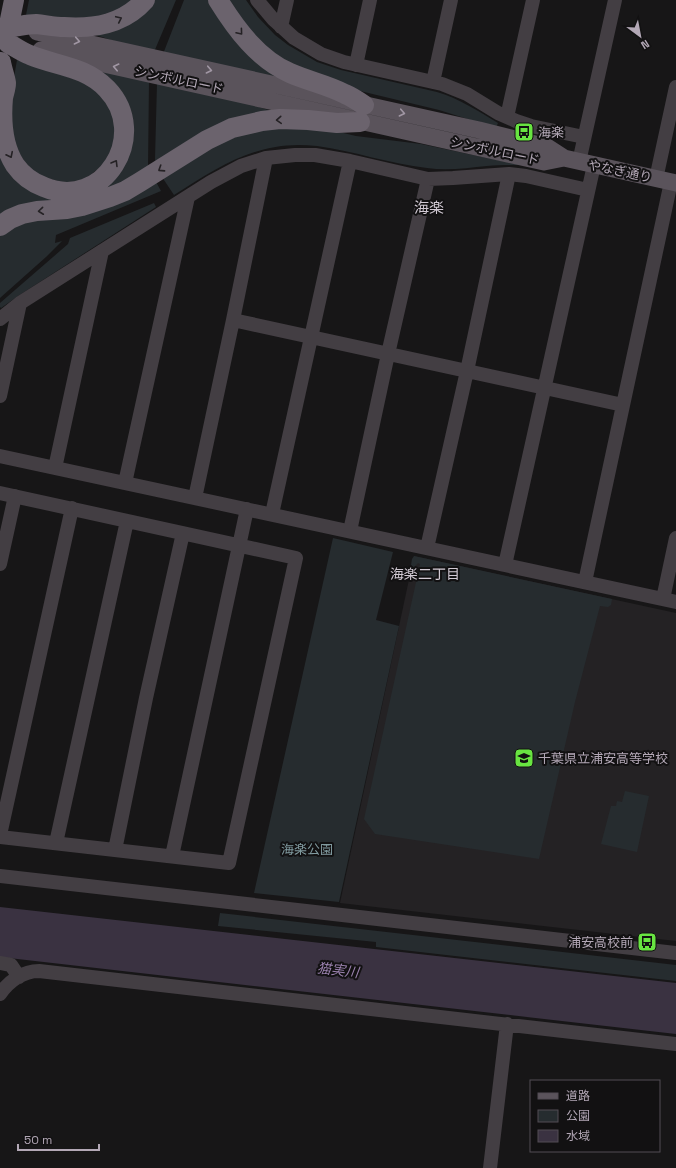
<svg xmlns="http://www.w3.org/2000/svg" width="676" height="1168" font-family="'Space Grotesk','Noto Sans JP',sans-serif">
<style>
.built{fill:#242224}
.green{fill:#262c2f}
.water{fill:#3a3241}
.lines{fill:none;stroke-linecap:round;stroke-linejoin:round}
.minor{stroke:#433e43;stroke-width:14}
.major{stroke:#5a535b;stroke-width:17}
.highway{stroke:#6b636d;stroke-width:20}
.oneway{stroke:#242124}
.oneway2{stroke:#a197a4}
.labels{text-anchor:middle;dominant-baseline:central;stroke-width:4;stroke-linejoin:round;paint-order:stroke}
.street-label{font-size:13px;fill:#b3a8b6;stroke:#121112}
.poi-label{font-size:13px;fill:#b3a8b6;stroke:#121112;text-anchor:start}
.park-label{font-size:13px;fill:#819ba0;stroke:#121112}
.neighbourhood-label{font-size:14px;fill:#d1c9d3;stroke:#121112}
.water-label{font-size:14px;font-style:italic;fill:#9b82af;stroke:#121112}
.quarter-label{font-size:15px;fill:#d1c9d3;stroke:#121112}
</style>
<rect width="100%" height="100%" fill="#171617"/>
<path class="built" d="M414,556L676,613V941L340,903Z"/>
<path class="green" d="M29,0H139L105,20L26,15Z
M155,0H176L154,52L120,43L96,35Z
M184,0H213L294,81L163,54Z
M224,0H246L258,17L275,35L288,45L317,62L341,70L437,92C460,99 478,111 498,123L496,128L439,110L331,84L276,59Z
M17,60L92,85L116,116V155L76,186L32,174L12,141L9,106Z
M89,69L149,81L148,168L132,182L0,222V136L7,159L62,198L130,149Z
M157,83L249,104L278,113L157,166L155,159Z
M314,126L356,136L421,144L521,165C510,165 498,165 487,166C467,168 447,171 427,168C390,164 354,151 317,146C259,139 220,166 174,195L162,177L163,174L245,130Z
M155,180L161,191L56,235L55,243L62,241L46,257L0,298V236L16,224Z
M154,203L156,207L18,296L1,308L0,307V303L68,244L70,238Z
M333,538L393,552L376,620L399,626L339,902L254,893Z
M414,556L612,599L611,605L608,607L600,606L575,702L539,859L375,834L364,819L420,564L418,563L414,567L411,565L412,559Z
M625,791L649,796L637,852L601,844L611,806H616L617,801L622,802Z
M220,913L676,965V981L376,947V942L218,926Z"/>
<path class="water" d="M0,907L676,983V1034L0,957Z"/>
<g class="lines">
<path class="minor" d="M257,0L273,19L294,38L321,54L344,62L442,84L467,94L498,113L516,121L531,126L584,137
M281,27L287,0
M356,65L370,0
M433,82L451,0
M507,117L533,0
M579,162L615,0
M656,179L676,87
M0,319L20,303L211,182L241,166L266,158L295,155H315L350,161L428,179L453,178L509,174L526,176L588,190
M233,320L623,405
M0,396L20,303
M0,456L676,602
M55,468L102,251
M125,483L188,197
M0,493L296,558L229,863L0,837
M195,498L233,320L266,158
M272,514L350,161
M350,531L388,354L428,179
M427,548L467,371L509,174
M0,564L15,496
M505,565L594,165
M585,582L671,182
M663,599L676,538
M0,835L72,508
M56,843L127,521
M115,850L146,698L183,533
M172,856L247,509
M0,876L676,953
M0,963L11,965L19,977
M0,994C9,981 23,971 39,971L676,1044
M490,1168L507,1024"/>
<path class="major" d="M37,32L479,130L547,147L564,158L676,183
M41,50C209,87 376,125 544,162L564,158"/>
<path class="highway" d="M218,0C236,29 258,59 290,73C308,81 328,85 345,94C352,97 358,101 364,105
M12,27C20,26 28,24 36,24C46,25 55,27 64,27C95,29 124,24 145,0
M6,39L14,0
M1,62C2,69 5,76 6,83C6,88 4,93 3,98C1,121 2,145 15,165C22,175 33,183 44,187C103,212 151,135 107,89C85,66 56,66 30,55C22,52 15,47 8,43
M0,226L10,219L22,214L37,211L67,209L82,206L110,197L125,191L140,182L207,140L232,128L262,121L280,119L308,120L337,123L360,122"/>
</g>
<defs><path id="oneway-chevron" d="M-2-3.5L2.5 0L-2 3.5" fill="none" stroke-width="1.6" stroke-linecap="round" stroke-linejoin="round"/></defs>
<g class="oneway">
<use href="#oneway-chevron" transform="translate(119 19) rotate(-25)"/>
<use href="#oneway-chevron" transform="translate(240 32) rotate(50)"/>
<use href="#oneway-chevron" transform="translate(279 120) rotate(176)"/>
<use href="#oneway-chevron" transform="translate(10 155) rotate(64)"/>
<use href="#oneway-chevron" transform="translate(115 163) rotate(-59)"/>
<use href="#oneway-chevron" transform="translate(161 169) rotate(147)"/>
<use href="#oneway-chevron" transform="translate(41 211) rotate(174)"/>
</g>
<g class="oneway2">
<use href="#oneway-chevron" transform="translate(77 41) rotate(12)"/>
<use href="#oneway-chevron" transform="translate(116 67) rotate(-167)"/>
<use href="#oneway-chevron" transform="translate(209 70) rotate(12)"/>
<use href="#oneway-chevron" transform="translate(402 113) rotate(12)"/>
</g>
<defs>
<g id="bus-square" transform="scale(1)"><rect x="-9" y="-9" width="18" height="18" rx="4" fill="#68e441" stroke="#121112"/><path d="M-5-6H5V4H4V6H2V4H-2V6H-4V4H-5ZM-3.5-4V0h7V-4ZM-3.5 1.2v1.5H-2V1.2ZM2 1.2v1.5H3.5V1.2Z" fill="#111"/></g>
<g id="school-square" transform="scale(1)"><rect x="-9" y="-9" width="18" height="18" rx="4" fill="#68e441" stroke="#121112"/><path d="M0-5L7-2L0 1L-7-2ZM-4 1L0 2.5L4 1V4Q0 6-4 4Z" fill="#111"/></g>
</defs>
<g fill-rule="evenodd">
<use href="#bus-square" x="524" y="132"/>
<use href="#school-square" x="524" y="758"/>
<use href="#bus-square" x="647" y="942"/>
</g>
<g class="labels">
<g class="street-label">
<text transform="translate(179 80) rotate(12)">シンボルロード</text>
<text transform="translate(495 151) rotate(12)">シンボルロード</text>
<text transform="translate(620 171) rotate(12)">やなぎ通り</text>
</g>
<g class="poi-label">
<text x="538" y="132">海楽</text>
<text x="538" y="758">千葉県立浦安高等学校</text>
<text x="633" y="942" text-anchor="end">浦安高校前</text>
</g>
<g class="park-label">
<text x="307" y="849">海楽公園</text>
</g>
<g class="neighbourhood-label">
<text x="425" y="574">海楽二丁目</text>
</g>
<g class="water-label">
<text transform="translate(338 970) rotate(7)">猫実川</text>
</g>
<g class="quarter-label">
<text x="429" y="207">海楽</text>
</g>
</g>
<rect x="530" y="1080" width="130" height="72" fill="#121112" stroke="#524d54"/>
<rect x="538" y="1093" width="20" height="6" fill="#5a535b" stroke="#524d54"/>
<text x="566" y="1100" font-size="12" fill="#b3a8b6">道路</text>
<rect x="538" y="1110" width="20" height="12" fill="#262c2f" stroke="#524d54"/>
<text x="566" y="1120" font-size="12" fill="#b3a8b6">公園</text>
<rect x="538" y="1130" width="20" height="12" fill="#3a3241" stroke="#524d54"/>
<text x="566" y="1140" font-size="12" fill="#b3a8b6">水域</text>
<g transform="translate(640 36) rotate(148)" stroke="#121112" stroke-width="3" paint-order="stroke">
<path d="M0-3L7 15L0 10L-7 15Z" fill="#b3a8b6"/>
<text y="-6" font-size="11" font-weight="bold" text-anchor="middle" fill="#b3a8b6">N</text>
</g>
<path d="M18 1144v6h81v-6" fill="none" stroke="#b3a8b6" stroke-width="2"/>
<text x="24" y="1144" font-size="12" fill="#b3a8b6" stroke="#121112" stroke-width="3" paint-order="stroke">50 m</text>
</svg>
